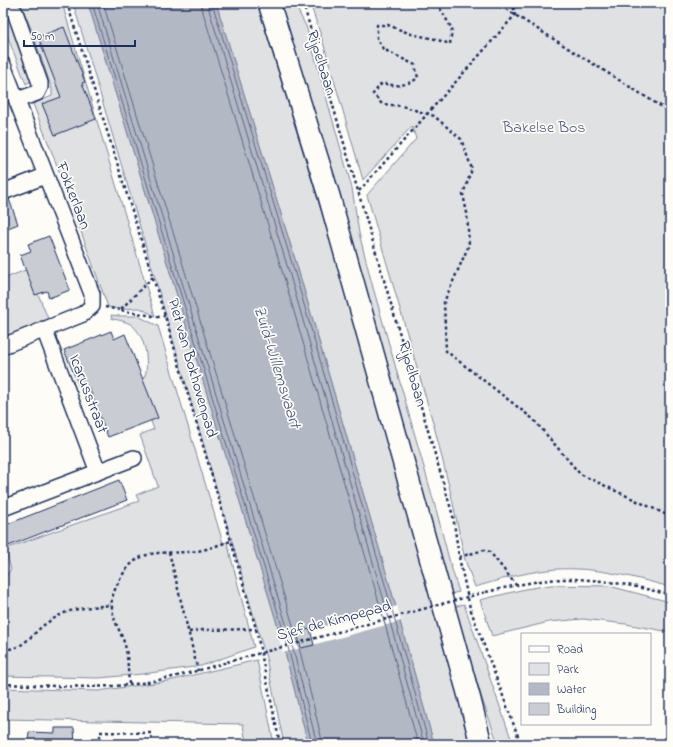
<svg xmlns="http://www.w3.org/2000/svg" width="673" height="747" font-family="'Indie Flower',sans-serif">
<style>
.green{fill:#e0e1e3;stroke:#7e88a0}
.water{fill:#b3b8c5;stroke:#76819c}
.pier{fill:#fdfcf7}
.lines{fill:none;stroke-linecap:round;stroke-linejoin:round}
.shore{stroke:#586687;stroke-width:1}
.building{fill:#c9ccd3;stroke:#1b2f5e}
.minor-casing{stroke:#1b2f5e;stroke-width:18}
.secondary-casing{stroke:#1b2f5e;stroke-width:24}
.path{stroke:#1b2f5e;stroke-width:2.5;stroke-dasharray:3 3;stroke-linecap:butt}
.minor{stroke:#fdfcf7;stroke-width:15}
.secondary{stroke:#fdfcf7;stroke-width:21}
.path-bridge{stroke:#1b2f5e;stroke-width:2.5;stroke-dasharray:3 3;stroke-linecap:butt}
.labels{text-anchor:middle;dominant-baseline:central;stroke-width:3.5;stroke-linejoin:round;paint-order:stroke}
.street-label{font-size:16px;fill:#1b2f5e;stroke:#fdfcf7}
.park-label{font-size:16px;fill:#4c5c7f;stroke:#fdfcf7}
.water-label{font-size:17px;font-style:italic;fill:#49587d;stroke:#fdfcf7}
</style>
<rect width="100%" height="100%" fill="#fdfcf7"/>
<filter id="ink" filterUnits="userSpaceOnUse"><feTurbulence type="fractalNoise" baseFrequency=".025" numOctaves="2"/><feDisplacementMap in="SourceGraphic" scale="8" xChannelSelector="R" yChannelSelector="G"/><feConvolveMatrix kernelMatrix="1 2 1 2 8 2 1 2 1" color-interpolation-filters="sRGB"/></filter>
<g filter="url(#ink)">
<path class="green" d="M3,3H62L155,316L140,308L119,309L108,307L61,176L33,104L52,96V89L32,31L22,7L7,10L31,70V81L26,84L3,25Z
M73,3H88L282,640L308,744H284L266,658L143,237Z
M216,3H257L343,281L474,744H434L392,593L298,269Z
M275,3H294L306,26L352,188L359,233L372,284L437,513L450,563L459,592L450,594Z
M310,3H670V587C630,576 588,565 547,570C522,573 499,580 475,587L465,560L451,494L434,426L367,195L416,139L412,126L363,180L323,42Z
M28,269L49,321L3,338V279Z
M111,315L119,316H138L158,326L223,543L227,542L254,647L201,666L142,674L99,678L3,676V576L7,575L11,569L5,549L139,501L136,495L158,486L140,435L154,429C150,420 142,394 142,384C142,380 145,376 146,372C148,358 145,339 135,328C130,322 120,320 112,319Z
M551,585L609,586L670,602V632L626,624L583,619L549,622L492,636L480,600L525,589Z
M464,604L513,744H498L482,699L454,607Z
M257,660L274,744H246L243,724L3,719V688L98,691L168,681Z"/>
<path class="water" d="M88,3H216L298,269L392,593L434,744H308L282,640Z"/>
<path class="pier" d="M397,606L401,621L283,653L279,639Z"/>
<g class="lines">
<path class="shore" d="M92,3L286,639L312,744
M97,3L290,637L317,744
M103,3L296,635L323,744
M201,3L202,9L283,274L378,599L418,744
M207,3L289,272L383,597L424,744
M212,3L294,270L388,595L429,744"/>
</g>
<path class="building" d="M64,27L85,82L82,83L96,119L55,135L42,104L61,97L38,37Z
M9,199L18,224L3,230V201Z
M49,236L70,290L49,298L47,291L35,295L20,255L31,251L28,244Z
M111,331L114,339L125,334L158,418L108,437L89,388L81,391L64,350Z
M119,480L127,500L3,548V526Z
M310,629L314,645L301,648L297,632Z
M55,728H74L75,744H28L29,732L55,733Z"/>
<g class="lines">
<g class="minor-casing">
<path id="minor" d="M15,12L40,83V87L37,93L17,100
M3,65L92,294V306L83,314L3,346
M3,192L45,176
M44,329L98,472
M3,508L134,458"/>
</g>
<g class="secondary-casing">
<path id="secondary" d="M269,3L329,196L470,700L481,744"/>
</g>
<path class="path" d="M67,3L165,316L231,541L256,629L280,744
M303,3L453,516L459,557L470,608L521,744
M437,3L452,29L450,44L435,39L411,34L388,25H377V38L383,49L415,65L418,78C406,86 396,87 382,83L373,94L382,104L402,106L434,116L461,139L472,169L463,194L467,213L469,245L444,302L446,351L533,419L580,474L665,514L670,521
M496,3L670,112
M591,3L597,5L603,3
M359,191L515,15L513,3
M153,277L120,310L158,317L165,316
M105,307L120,310
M169,552L198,671
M459,557L484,550L490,552L516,585
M486,592C513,586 540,579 568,579C603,579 636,586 670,595
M189,632L203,630L256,629
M3,649C22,651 31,635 44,625C49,621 55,618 60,615C76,607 94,607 111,605
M3,684C40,685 77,688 113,686C151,684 191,673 227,662
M129,684C128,672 128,657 125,645C121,632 113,621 112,607C110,599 115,589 119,581C139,543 163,556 198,551C209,549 220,544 231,541
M100,744V732L151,733L152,744"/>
<use href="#minor" class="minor"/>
<use href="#secondary" class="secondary"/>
<path class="path-bridge" d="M227,662L486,592"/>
</g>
</g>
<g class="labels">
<g class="street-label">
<text transform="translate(321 63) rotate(73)">Rijpelbaan</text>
<text transform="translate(73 196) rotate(69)">Fokkerlaan</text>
<text transform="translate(192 368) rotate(74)">Piet van Bokhovenpad</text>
<text transform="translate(412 374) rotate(74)">Rijpelbaan</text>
<text transform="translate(88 394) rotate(69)">Icarusstraat</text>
<text transform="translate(334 621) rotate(-15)">Sjef de Kimpepad</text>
</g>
<g class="park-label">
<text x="544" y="128">Bakelse Bos</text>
</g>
<g class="water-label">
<text transform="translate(277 367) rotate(73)">Zuid-Willemsvaart</text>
</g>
</g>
<rect width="673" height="747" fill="none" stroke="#fdfcf7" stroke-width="16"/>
<rect x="8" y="8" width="657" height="731" fill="none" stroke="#1b2f5e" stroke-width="1.5" filter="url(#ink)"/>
<rect x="521" y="633" width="130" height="92" fill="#fdfcf7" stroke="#a3aaba"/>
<rect x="529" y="646" width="20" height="6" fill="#fdfcf7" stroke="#a3aaba"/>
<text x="557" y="653" font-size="12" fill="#1b2f5e">Road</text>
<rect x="529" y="663" width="20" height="12" fill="#e0e1e3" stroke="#a3aaba"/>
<text x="557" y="673" font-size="12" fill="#1b2f5e">Park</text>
<rect x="529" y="683" width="20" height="12" fill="#b3b8c5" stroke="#a3aaba"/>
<text x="557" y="693" font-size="12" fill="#1b2f5e">Water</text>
<rect x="529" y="703" width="20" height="12" fill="#c9ccd3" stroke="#a3aaba"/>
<text x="557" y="713" font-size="12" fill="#1b2f5e">Building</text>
<path d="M24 40v6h111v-6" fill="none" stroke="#1b2f5e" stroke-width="2"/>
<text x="30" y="40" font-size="12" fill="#1b2f5e" stroke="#fdfcf7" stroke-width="3" paint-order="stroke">50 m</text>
</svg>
